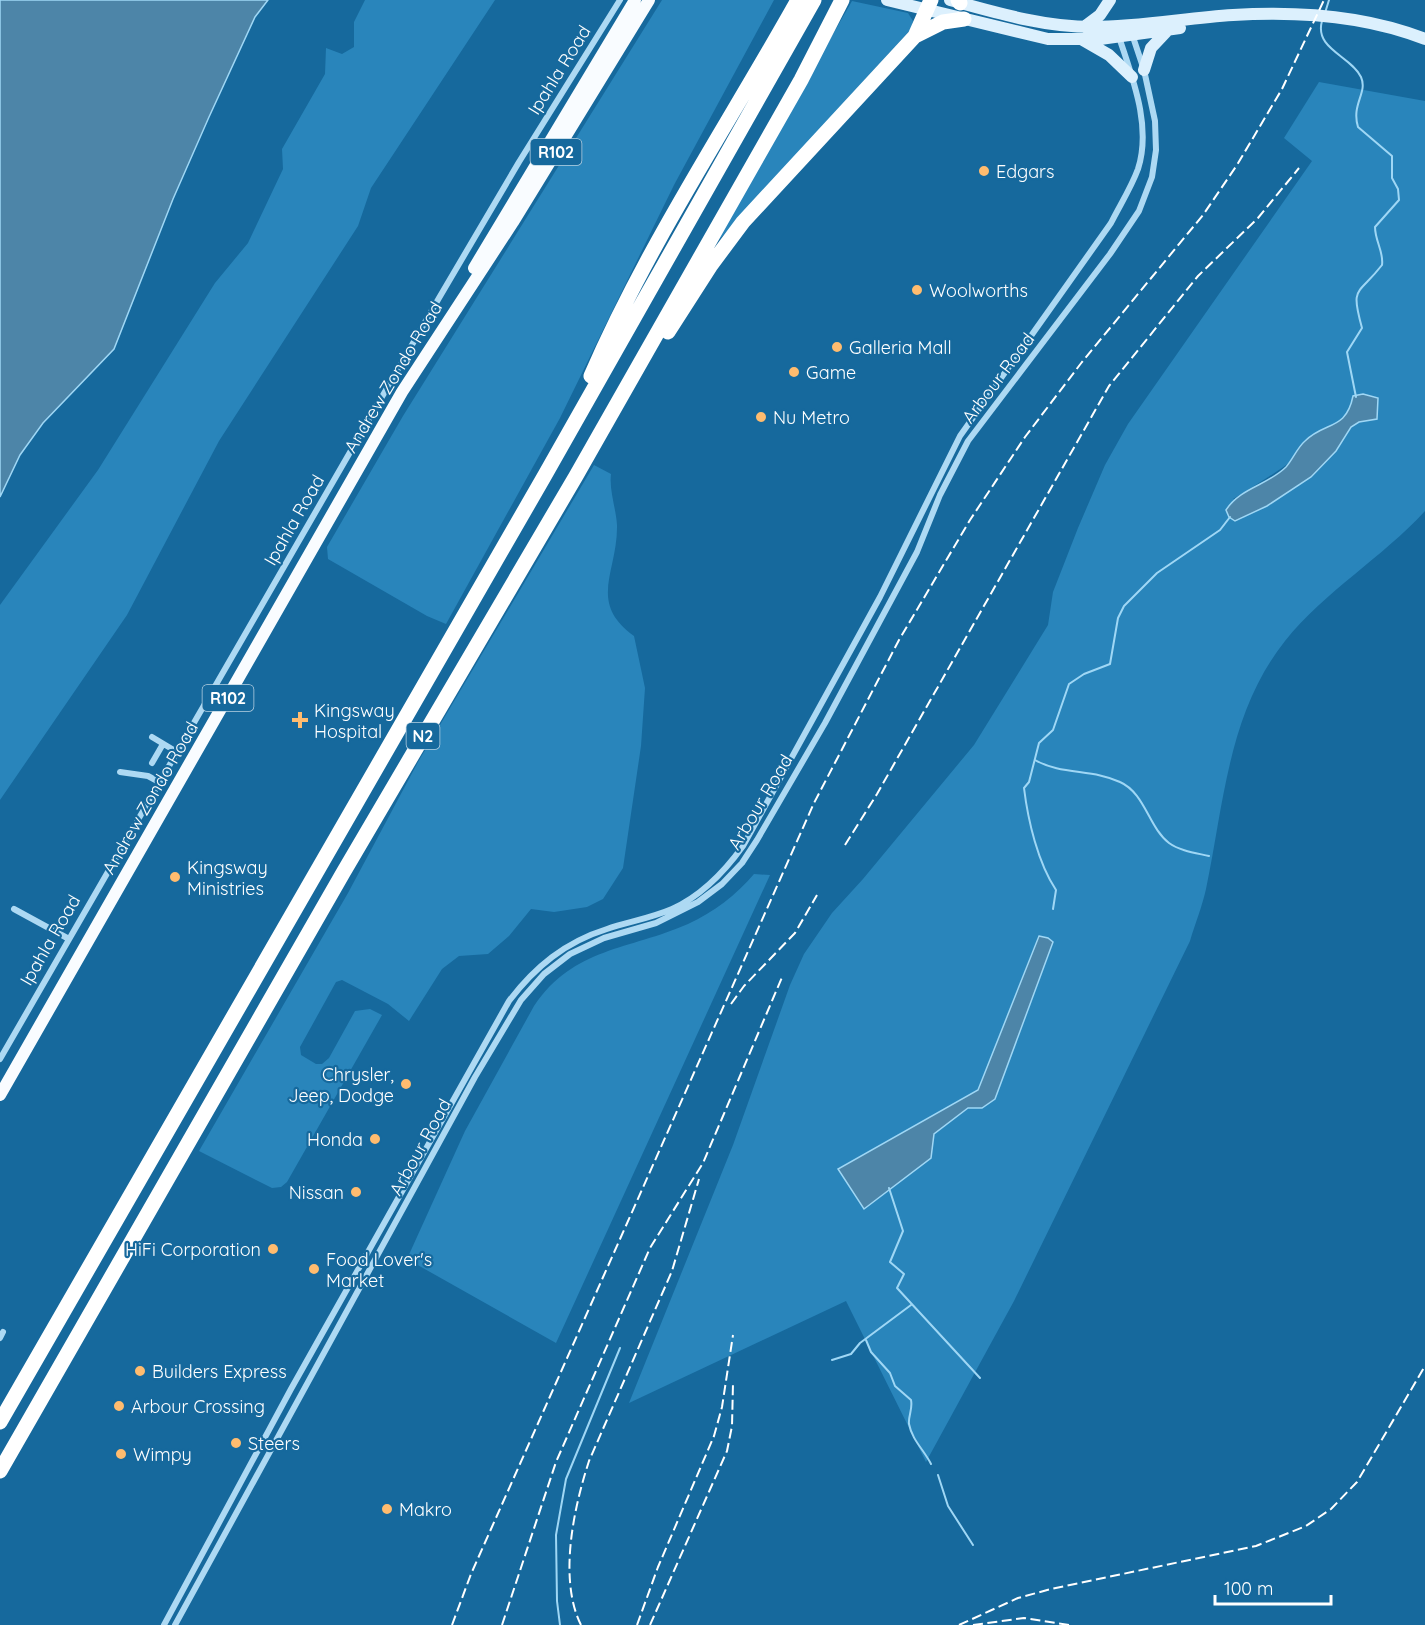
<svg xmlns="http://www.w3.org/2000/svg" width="1425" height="1625" font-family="Quicksand,sans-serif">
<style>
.green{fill:#2985bb;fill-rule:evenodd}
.water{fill:#4d85a8;stroke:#9fd7f5;stroke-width:1.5}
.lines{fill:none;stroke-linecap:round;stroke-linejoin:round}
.stream{stroke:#9fd7f5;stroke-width:2}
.minor{stroke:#add9f3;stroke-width:6}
.secondary{stroke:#dcf0fd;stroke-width:12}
.primary{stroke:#f9fcff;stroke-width:12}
.motorway{stroke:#fff;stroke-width:15}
.rail{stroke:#fff;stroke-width:2;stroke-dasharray:10 4.5;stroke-linecap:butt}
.poi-dot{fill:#ffbc6f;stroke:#16699d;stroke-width:2}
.labels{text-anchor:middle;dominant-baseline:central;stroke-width:4.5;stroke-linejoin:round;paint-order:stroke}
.shield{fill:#16699d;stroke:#b9d2e2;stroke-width:1.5}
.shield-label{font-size:16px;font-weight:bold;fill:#fff}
.street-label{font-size:18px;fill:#fff;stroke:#16699d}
.poi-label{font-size:18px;fill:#fff;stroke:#16699d;text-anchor:start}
</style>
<rect width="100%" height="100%" fill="#16699d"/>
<path class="green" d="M365,0H495L371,188L358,226L219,441L127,615L0,800V605L98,470L215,283L248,243L283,169L282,149L325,74L326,48L342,54L354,47V22Z
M662,0H774L674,185L560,418L446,624L427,616L328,559L327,547L403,416Z
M852,1L908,13L913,21L911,29L707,253Z
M1319,82L1425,101V511C1382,558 1325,591 1285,641C1228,713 1224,803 1206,889C1202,907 1195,924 1190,941L1014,1301L926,1462L846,1301L629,1403L733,1145L790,985L804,954L832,913L863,879L974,745L1048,625L1053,592L1078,528L1105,465L1128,424L1312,161L1284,138ZM1363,394L1372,399L1359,422L1351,427L1336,451L1267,506L1233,499C1281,470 1329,439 1363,394ZM1038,937L1048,938L1053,943L995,1099L982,1108H968L934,1134L930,1158L838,1169L978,1090Z
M594,465L611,474C609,491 616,508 617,525C618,572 587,602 634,636L645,688L641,746L623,868L603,899L587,907L554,912L531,909L509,936L488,954L459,956L442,969L409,1021L388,1004L342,980L336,982L300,1047L301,1055L316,1064H322L329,1058L355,1011L370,1009L382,1015L287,1182L281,1187L272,1188L199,1151L348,893L418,762Z
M754,874L770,875L556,1343L407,1259L465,1131L534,1006C574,947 629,950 688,924C714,912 736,895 754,874Z"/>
<path class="water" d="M0,0H268L255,17L209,117L173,199L114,349L43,423L20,455L0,497Z
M1363,394L1378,398L1377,419L1359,422L1351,427L1336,451L1311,477L1267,506L1235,521L1229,517L1226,510C1240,488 1268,485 1286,467C1293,459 1297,448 1305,441C1325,421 1346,431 1353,396Z
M1039,936L1048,938L1053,942L995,1099L982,1108H968L934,1134L931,1158L864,1209L838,1169L978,1090Z"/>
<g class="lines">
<path class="stream" d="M1325,13L1329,0
M1322,21C1314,49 1351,56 1361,77C1368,93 1351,104 1358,127L1392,156V178L1398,189L1399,200L1375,227C1375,241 1384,252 1382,265C1358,296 1350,285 1362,328L1347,352L1356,397
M1035,760C1061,775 1093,769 1120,782C1145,793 1149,828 1169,843C1180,851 1196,853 1209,856
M1053,909L1056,890C1038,863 1028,821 1024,788L1029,782L1039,743L1053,730L1069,684L1084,674L1110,664L1118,618L1124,606L1157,573L1220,530L1230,517
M889,1188L903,1231L890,1262L904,1274L897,1288L980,1378
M866,1340L871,1352L890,1373L895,1386L911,1400C913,1409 908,1416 909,1424C912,1440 924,1450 931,1464
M832,1360L851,1354L860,1343L911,1305
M938,1475L948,1506L973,1545
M560,1625L557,1601L556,1535L566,1479L620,1348"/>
<path class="minor" d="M152,737L177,752
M152,763L163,744
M120,772L148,776L161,783
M14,909L69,939
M0,1059L439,298L519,162L620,0
M0,1338L3,1332
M164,1625L291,1389L509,1001C535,967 565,942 607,929C628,922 651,918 672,909C701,896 725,871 743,846L880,597L960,436L1111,223C1120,205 1131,188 1138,169C1152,126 1132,77 1119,37
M175,1625L475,1077L521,1000L544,974L570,954L604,938L656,923L698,902L722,884L742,863L757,840L825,723L917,552L940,495L968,441L1110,254L1139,211L1152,177L1156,150L1155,121L1144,70L1132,34"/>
<path class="secondary" d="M887,0L1048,39H1100L1180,28
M950,0C997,13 1044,27 1093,27C1140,27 1186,18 1233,15C1298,11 1364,15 1425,39
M1084,27L1100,15L1110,0
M1083,40L1109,55L1132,77
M1144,70L1151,48L1167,31"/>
<path class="primary" d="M474,268L635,0
M0,1095L402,392L513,222L649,0"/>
<path class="motorway" d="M958,0L960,3
M917,35L943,22L964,19
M668,332L711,265L743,222L915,36L931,0
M591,376C648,244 728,125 798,0
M0,1422L545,475L814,0
M0,1471L343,873L576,476L801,80L842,0"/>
<path class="rail" d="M845,845L877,794L1109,386L1198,276L1258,218L1299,168
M731,1004L744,986L795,933L817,895
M452,1625L471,1574L814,803L899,640L970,520L1025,437L1082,362L1203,215L1237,165L1282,89L1324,0
M502,1625L556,1462L650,1248L703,1163L783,975
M581,1625C558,1579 574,1507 589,1461L672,1271L699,1179
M637,1625L658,1567L714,1436L722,1407L733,1335
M650,1625L727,1451L732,1426L733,1383
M959,1625L1018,1598L1051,1589L1256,1546L1306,1526L1331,1509L1357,1482L1425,1366
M973,1625L1024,1618L1069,1625"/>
</g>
<g class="poi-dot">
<circle cx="984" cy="171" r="6"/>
<circle cx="917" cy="290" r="6"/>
<circle cx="837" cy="347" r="6"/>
<circle cx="794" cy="372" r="6"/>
<circle cx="761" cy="417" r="6"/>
<path d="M297 711h6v6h6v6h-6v6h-6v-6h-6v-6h6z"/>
<circle cx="175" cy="877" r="6"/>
<circle cx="406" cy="1084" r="6"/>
<circle cx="375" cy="1139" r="6"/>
<circle cx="356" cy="1192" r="6"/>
<circle cx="273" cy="1249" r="6"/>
<circle cx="314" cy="1269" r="6"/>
<circle cx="140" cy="1371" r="6"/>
<circle cx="119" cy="1406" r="6"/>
<circle cx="236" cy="1443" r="6"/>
<circle cx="121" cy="1454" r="6"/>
<circle cx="387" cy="1509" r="6"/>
</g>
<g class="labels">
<g class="shield">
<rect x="530.5" y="139" width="51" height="26" rx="4.5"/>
<rect x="202.5" y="685" width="51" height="26" rx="4.5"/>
<rect x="406.5" y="723" width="33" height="26" rx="4.5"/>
</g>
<g class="shield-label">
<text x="556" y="152">R102</text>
<text x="228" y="698">R102</text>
<text x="423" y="736">N2</text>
</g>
<g class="street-label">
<text transform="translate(559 70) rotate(-58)">Ipahla Road</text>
<text transform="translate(393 377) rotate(-59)">Andrew Zondo Road</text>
<text transform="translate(998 378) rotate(-53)">Arbour Road</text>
<text transform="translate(294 520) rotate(-60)">Ipahla Road</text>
<text transform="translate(150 798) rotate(-60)">Andrew Zondo Road</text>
<text transform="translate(760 802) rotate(-59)">Arbour Road</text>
<text transform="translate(50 940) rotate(-60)">Ipahla Road</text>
<text transform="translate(420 1147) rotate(-61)">Arbour Road</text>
</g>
<g class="poi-label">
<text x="996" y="171">Edgars</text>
<text x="929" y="290">Woolworths</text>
<text x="849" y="347">Galleria Mall</text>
<text x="806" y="372">Game</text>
<text x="773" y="417">Nu Metro</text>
<text x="314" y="710">Kingsway<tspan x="314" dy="21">Hospital</tspan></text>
<text x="187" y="867">Kingsway<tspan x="187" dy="21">Ministries</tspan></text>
<text x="394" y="1074" text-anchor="end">Chrysler,<tspan x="394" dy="21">Jeep, Dodge</tspan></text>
<text x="363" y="1139" text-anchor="end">Honda</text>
<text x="344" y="1192" text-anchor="end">Nissan</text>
<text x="261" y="1249" text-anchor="end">HiFi Corporation</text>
<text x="326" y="1259">Food Lover's<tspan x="326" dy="21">Market</tspan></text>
<text x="152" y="1371">Builders Express</text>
<text x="131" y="1406">Arbour Crossing</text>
<text x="248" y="1443">Steers</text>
<text x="133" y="1454">Wimpy</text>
<text x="399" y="1509">Makro</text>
</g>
</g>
<path d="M1215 1595v9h116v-9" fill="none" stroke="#ffffff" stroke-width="3"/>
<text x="1224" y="1595" font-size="18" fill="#ffffff" stroke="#16699d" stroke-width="4.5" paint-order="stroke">100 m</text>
</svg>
